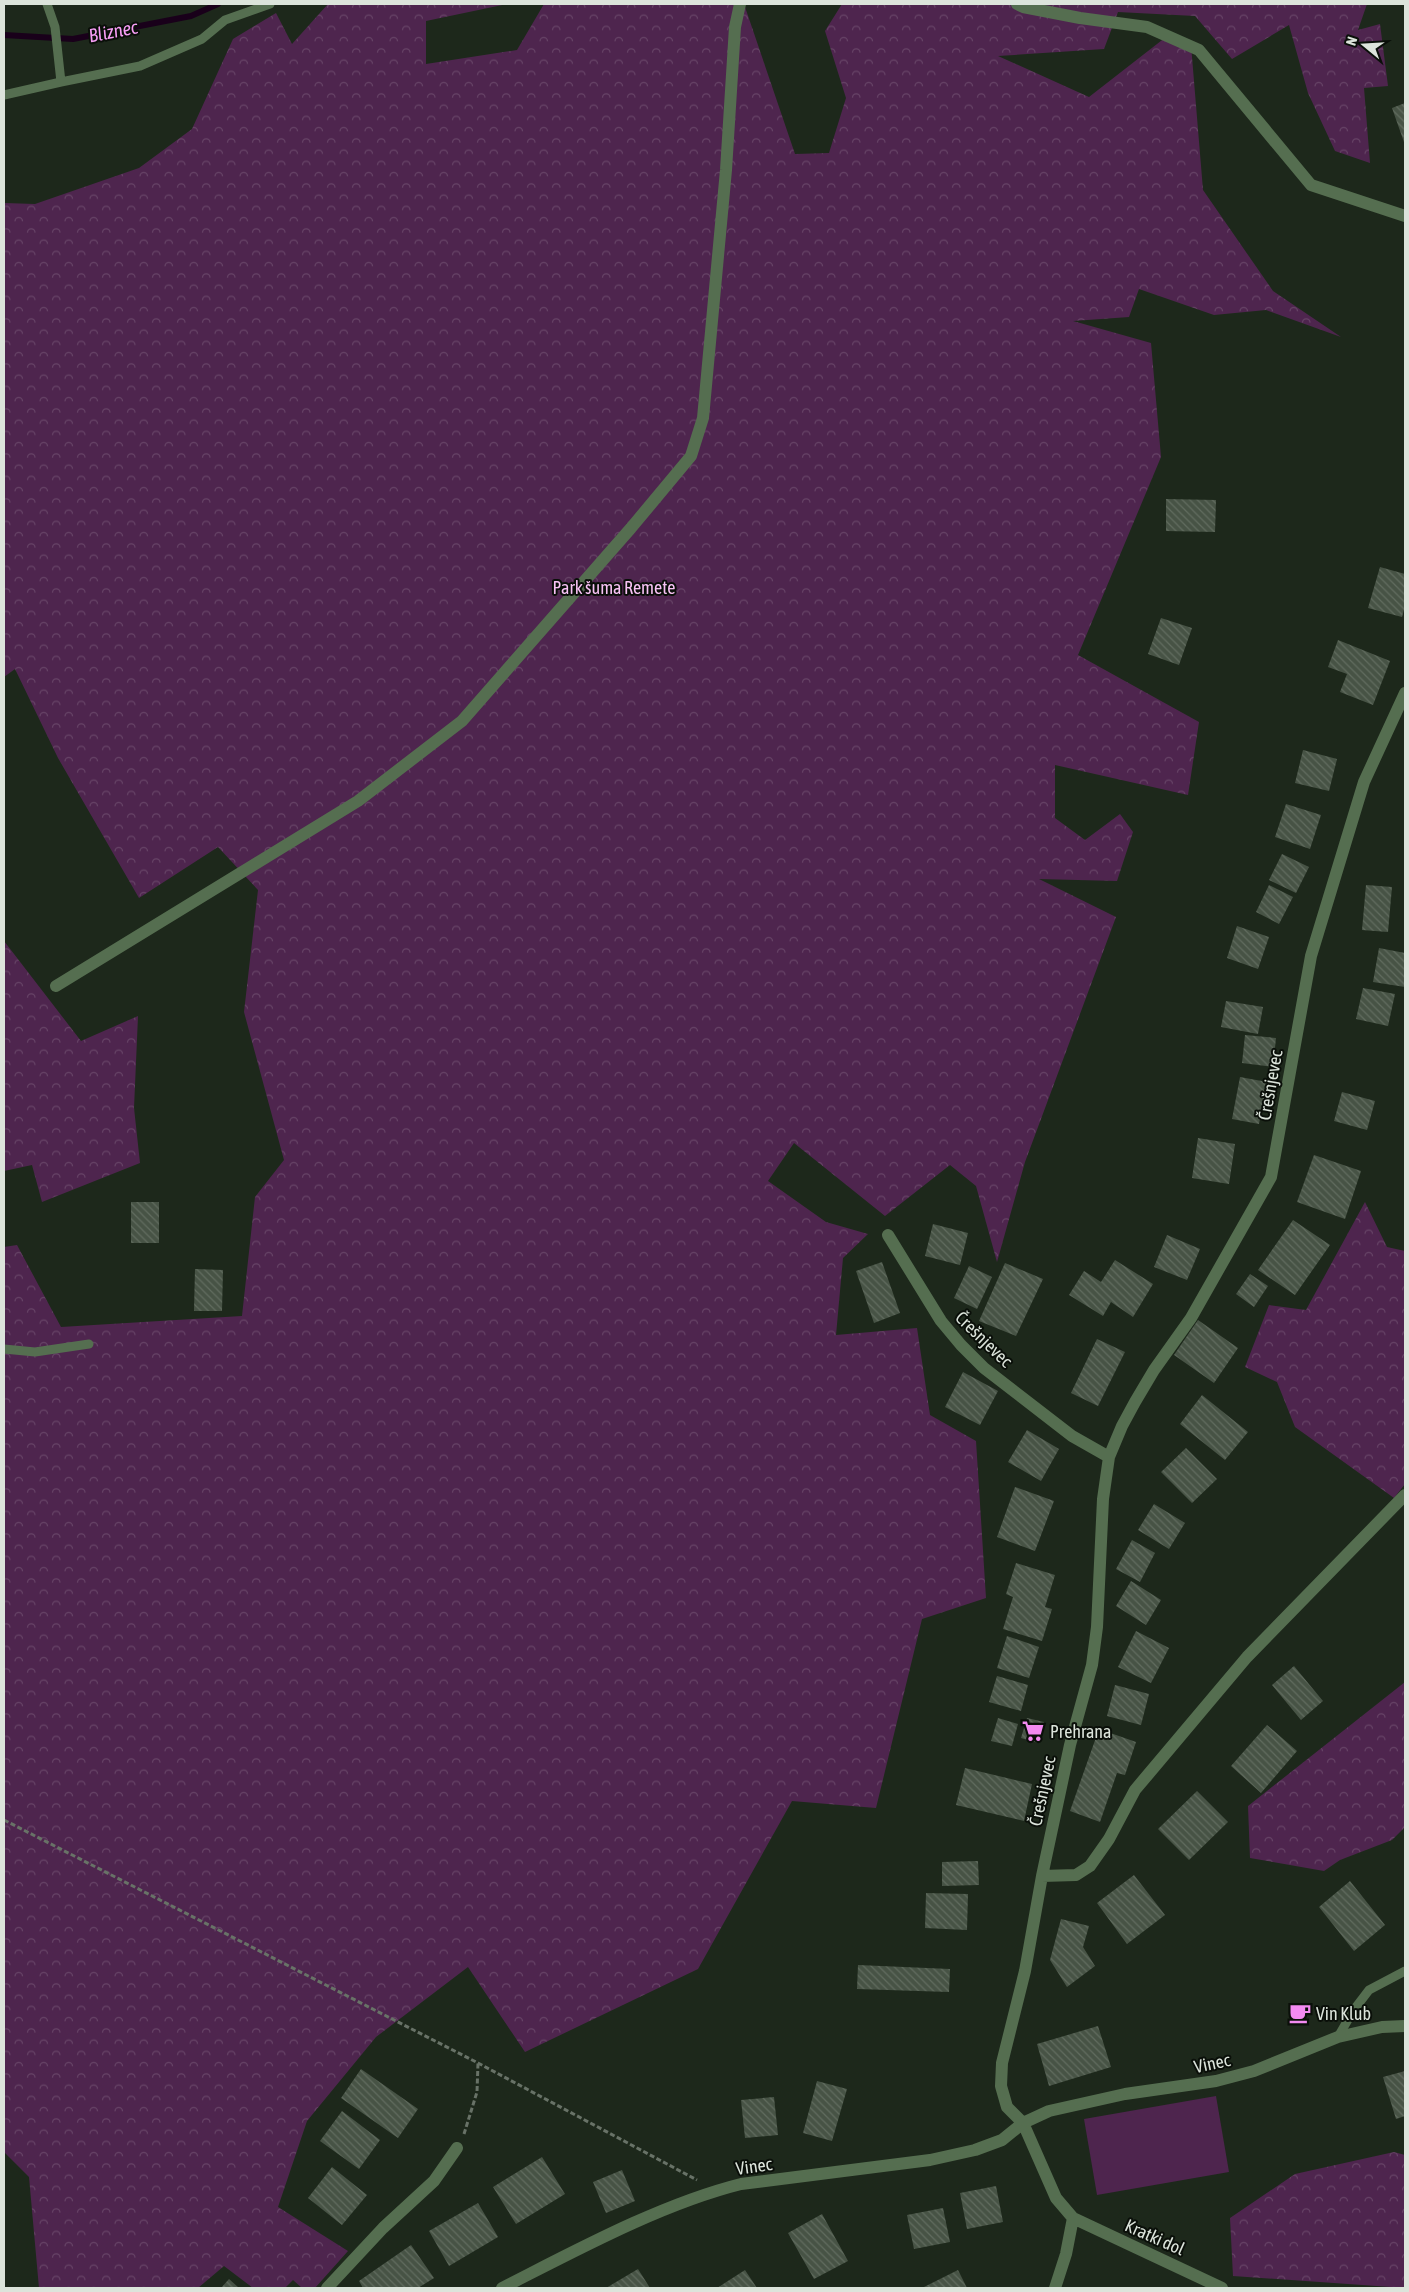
<svg xmlns="http://www.w3.org/2000/svg" width="1409" height="2292" font-family="'Asap Condensed',sans-serif">
<style>
.green{fill:#4e254e}
.forest{fill:url(#forest-crowns)}
.lines{fill:none;stroke-linecap:round;stroke-linejoin:round}
.stream{stroke:#19001a;stroke-width:6}
.building{fill:url(#building-back-hatch)}
.path{stroke:#687267;stroke-width:3;stroke-dasharray:5 2.5;stroke-linecap:butt}
.lane{stroke:#556e50;stroke-width:9}
.street{stroke:#556e50;stroke-width:12}
.labels{text-anchor:middle;dominant-baseline:central;stroke-width:4;stroke-linejoin:round;paint-order:stroke}
.park-label{font-size:18px;fill:#f8c2f5;stroke:#0a0f09}
.street-label{font-size:18px;fill:#dce4db;stroke:#0a0f09}
.poi-label{font-size:18px;fill:#dce4db;stroke:#0a0f09;text-anchor:start}
.water-label{font-size:19px;font-style:italic;fill:#f79ef5;stroke:#0a0f09}
</style>
<defs>
<pattern id="forest-crowns" width="20" height="18" patternUnits="userSpaceOnUse" patternTransform="scale(1.25)"><rect width="20" height="18" fill="#4e254e"/><path d="M2 6a3 3 0 1 1 6 0M12 15a3 3 0 1 1 6 0" fill="none" stroke="#674467"/></pattern>
<pattern id="building-back-hatch" width="6" height="6" patternUnits="userSpaceOnUse" patternTransform="scale(1.25)"><rect width="6" height="6" fill="#475345"/><path d="M-1 5l2 2M0 0l6 6M5-1l2 2" fill="none" stroke="#616c5f"/></pattern>
</defs>
<rect width="100%" height="100%" fill="#1d281b"/>
<path class="green" d="M1216,2096L1229,2172L1097,2195L1084,2119Z"/>
<path class="forest" d="M328,4H507L426,21V64L517,50L544,4H744L795,154L829,153L846,98L825,31L842,4H1367L1358,30L1380,24L1388,86L1364,88L1370,163L1335,151L1308,93L1289,25L1232,59L1195,16L1118,12L1104,49L998,56L1089,97L1166,37L1191,45L1203,190L1273,291L1341,337L1266,310L1214,315L1139,289L1129,317L1073,321L1151,343L1161,457L1078,655L1199,722L1188,795L1055,765V818L1085,840L1120,814L1133,832L1117,881L1039,879L1116,917L1025,1162L997,1262L976,1186L950,1165L885,1216L794,1143L768,1181L826,1222L868,1234L843,1258L836,1335L917,1328L930,1415L976,1441L986,1598L922,1619L876,1808L792,1801L698,1969L525,2052L468,1967L376,2037L307,2121L278,2207L348,2251L315,2288H302L293,2280L285,2288H253L224,2266L198,2288H39L29,2177L4,2152V1247L17,1245L61,1327L242,1316L255,1197L284,1160L244,1012L258,890L218,847L139,898L58,758L15,669L4,677V203L35,204L139,168L192,129L233,39L276,13L292,44Z
M4,941L81,1041L138,1016L134,1108L140,1163L42,1202L32,1165L4,1171Z
M1365,1202L1387,1247L1405,1251V1484L1394,1498L1295,1427L1277,1382L1245,1367L1269,1305L1306,1310Z
M1405,1682V1827L1392,1840L1340,1860L1324,1871L1250,1858L1248,1806Z
M1394,2152L1405,2155V2288L1233,2276L1230,2218L1295,2174Z"/>
<g class="lines">
<path class="stream" d="M4,35L73,39L191,16L218,4"/>
</g>
<path class="building" d="M1405,103V145L1392,108Z
M1166,499L1216,500L1215,532L1166,531Z
M1380,567L1405,574V606L1402,617L1368,608Z
M1161,618L1192,628L1179,665L1148,654Z
M1338,640L1390,661L1373,705L1340,692L1347,674L1328,667Z
M1303,750L1337,759L1329,791L1295,783Z
M1286,804L1321,815L1310,849L1275,837Z
M1282,854L1309,867L1296,893L1269,880Z
M1269,885L1293,897L1279,924L1256,912Z
M1366,885L1392,887L1388,932L1362,930Z
M1237,926L1269,937L1258,969L1227,958Z
M1379,948L1405,953V987L1373,982Z
M1363,988L1395,994L1388,1026L1356,1019Z
M1226,1001L1263,1007L1258,1034L1221,1027Z
M1245,1035L1276,1038L1273,1067L1242,1063Z
M1240,1077L1267,1082L1259,1124L1232,1119Z
M1342,1092L1375,1101L1367,1130L1334,1121Z
M1198,1138L1235,1144L1229,1184L1192,1178Z
M1314,1155L1361,1171L1345,1219L1297,1202Z
M131,1202H159V1243H131Z
M1293,1220L1330,1245L1295,1295L1258,1270Z
M933,1224L968,1233L960,1265L925,1256Z
M1167,1235L1200,1249L1187,1280L1154,1267Z
M1115,1260L1153,1284L1133,1317L1111,1302L1103,1316L1069,1295L1084,1271L1101,1282Z
M882,1262L900,1313L874,1323L856,1271Z
M1005,1263L1043,1279L1016,1336L979,1321Z
M969,1266L992,1277L977,1309L954,1298Z
M195,1269L223,1270L222,1311H194Z
M1250,1274L1268,1286L1254,1307L1236,1294Z
M1198,1320L1238,1348L1214,1383L1174,1355Z
M1097,1339L1125,1352L1098,1406L1071,1393Z
M963,1372L998,1391L980,1425L945,1407Z
M1202,1395L1248,1432L1225,1460L1180,1424Z
M1027,1430L1059,1449L1041,1481L1008,1462Z
M1186,1448L1217,1479L1192,1503L1161,1472Z
M1015,1487L1054,1501L1035,1551L997,1537Z
M1154,1504L1185,1523L1169,1549L1138,1530Z
M1132,1540L1155,1553L1140,1582L1116,1569Z
M1016,1563L1055,1575L1045,1607L1052,1609L1042,1641L1003,1629L1013,1597L1006,1594Z
M1131,1581L1161,1600L1146,1625L1116,1606Z
M1136,1631L1169,1648L1151,1683L1118,1667Z
M1007,1636L1039,1647L1029,1678L997,1668Z
M1294,1666L1323,1701L1301,1720L1272,1685Z
M997,1676L1028,1685L1021,1711L989,1702Z
M1115,1685L1149,1694L1141,1725L1107,1716Z
M998,1718L1018,1724L1012,1746L991,1741Z
M1027,1718L1044,1722L1038,1743L1021,1738Z
M1267,1725L1297,1751L1261,1793L1231,1766Z
M1099,1729L1136,1742L1125,1775L1117,1773L1100,1822L1070,1811Z
M965,1768L1032,1784L1024,1821L956,1805Z
M1197,1791L1228,1822L1189,1860L1158,1829Z
M978,1861L979,1885L942,1886V1862Z
M1134,1875L1165,1915L1127,1944L1097,1903Z
M1350,1881L1385,1925L1354,1951L1319,1907Z
M926,1893L968,1894L967,1930L925,1928Z
M1061,1919L1089,1926L1083,1947L1095,1966L1067,1987L1050,1960Z
M858,1965L950,1969L949,1992L857,1989Z
M1098,2026L1111,2067L1049,2086L1037,2044Z
M361,2069L418,2109L398,2138L341,2098Z
M1405,2071V2116L1396,2119L1383,2077Z
M817,2081L847,2089L832,2141L803,2133Z
M774,2097L778,2135L745,2138L741,2100Z
M342,2111L380,2140L359,2169L320,2141Z
M542,2157L565,2194L516,2224L493,2187Z
M332,2167L367,2195L342,2225L308,2198Z
M622,2170L635,2201L606,2213L593,2182Z
M996,2186L1003,2222L967,2229L960,2193Z
M478,2203L498,2237L449,2266L429,2231Z
M943,2208L950,2242L914,2249L907,2215Z
M822,2214L848,2261L814,2279L788,2233Z
M411,2245L434,2278L418,2288H363L359,2281Z
M638,2269L650,2288H606Z
M745,2270L757,2288H717Z
M958,2270L967,2288H922Z
M229,2279L239,2288H221Z"/>
<g class="lines">
<path class="path" d="M4,1820L478,2063L697,2180
M464,2134L477,2092L478,2063"/>
<path class="lane" d="M61,82L140,66L202,39L225,20L270,4
M4,95L61,82L55,27L47,4
M4,1349L35,1352L89,1344
M1338,2037L1353,2011L1369,1990L1405,1971"/>
<path class="street" d="M1017,4L1023,7L1080,18L1147,27L1199,50L1311,185L1405,216
M56,986L358,801L462,721L631,528L691,456L703,418L726,170L735,27L740,4
M888,1235L941,1321L961,1345L984,1368L1072,1436L1109,1457
M1042,1876L1076,1875L1090,1866L1109,1839L1135,1790L1247,1657L1405,1495
M1073,2218L1222,2288
M327,2288L383,2228L434,2181L457,2148
M502,2288C575,2251 661,2204 741,2184L930,2160L975,2150L1002,2140L1023,2123L1049,2111L1125,2094L1216,2081L1254,2071L1338,2037L1382,2027L1405,2026
M1055,2288L1066,2254L1073,2218L1056,2198L1023,2123L1007,2107L1001,2086L1002,2063L1025,1971L1042,1876L1070,1745L1092,1665L1097,1627L1103,1499L1109,1457L1122,1426L1135,1402L1154,1370L1191,1318L1271,1177L1311,956L1364,782L1405,693"/>
</g>
<defs>
<g id="supermarket-bare" transform="scale(1.725)"><path d="M-6-5.5h2.5l.6 2H6L4.5 2H-2.5L-4.4-4H-6ZM-1.5 3.2a1.3 1.3 0 1 0 .1 0ZM3 3.2a1.3 1.3 0 1 0 .1 0Z" fill="#f38af1" stroke="#0a0f09" stroke-width="2.5" paint-order="stroke"/></g>
<g id="cafe-bare" transform="scale(1.725)"><path d="M-5.5-4.5H6V0H3Q3 3.5 0 3.5H-2.5Q-5.5 3.5-5.5 0ZM3-3.2v2h1.7v-2ZM-6 4.5H4V6H-6Z" fill="#f38af1" stroke="#0a0f09" stroke-width="2.5" paint-order="stroke"/></g>
</defs>
<g fill-rule="evenodd">
<use href="#supermarket-bare" x="1033" y="1731"/>
<use href="#cafe-bare" x="1300" y="2013"/>
</g>
<g class="labels">
<g class="park-label">
<text x="614" y="587">Park šuma Remete</text>
</g>
<g class="street-label">
<text transform="translate(1270 1085) rotate(-80)">Črešnjevec</text>
<text transform="translate(984 1339) rotate(44)">Črešnjevec</text>
<text transform="translate(1042 1791) rotate(-78)">Črešnjevec</text>
<text transform="translate(1212 2063) rotate(-12)">Vinec</text>
<text transform="translate(754 2166) rotate(-8)">Vinec</text>
<text transform="translate(1155 2237) rotate(24)">Kratki dol</text>
</g>
<g class="poi-label">
<text x="1050" y="1731">Prehrana</text>
<text x="1316" y="2013">Vin Klub</text>
</g>
<g class="water-label">
<text transform="translate(113 31) rotate(-11)">Bliznec</text>
</g>
</g>
<rect width="1409" height="2292" fill="none" stroke="#dce4db" stroke-width="10"/>
<g transform="translate(1364 45) rotate(288)" stroke="#0a0f09" stroke-width="4" paint-order="stroke">
<path d="M0-4L9 19L0 12L-9 19Z" fill="#dce4db"/>
<text y="-8" font-size="14" font-weight="bold" text-anchor="middle" fill="#dce4db">N</text>
</g>
</svg>
